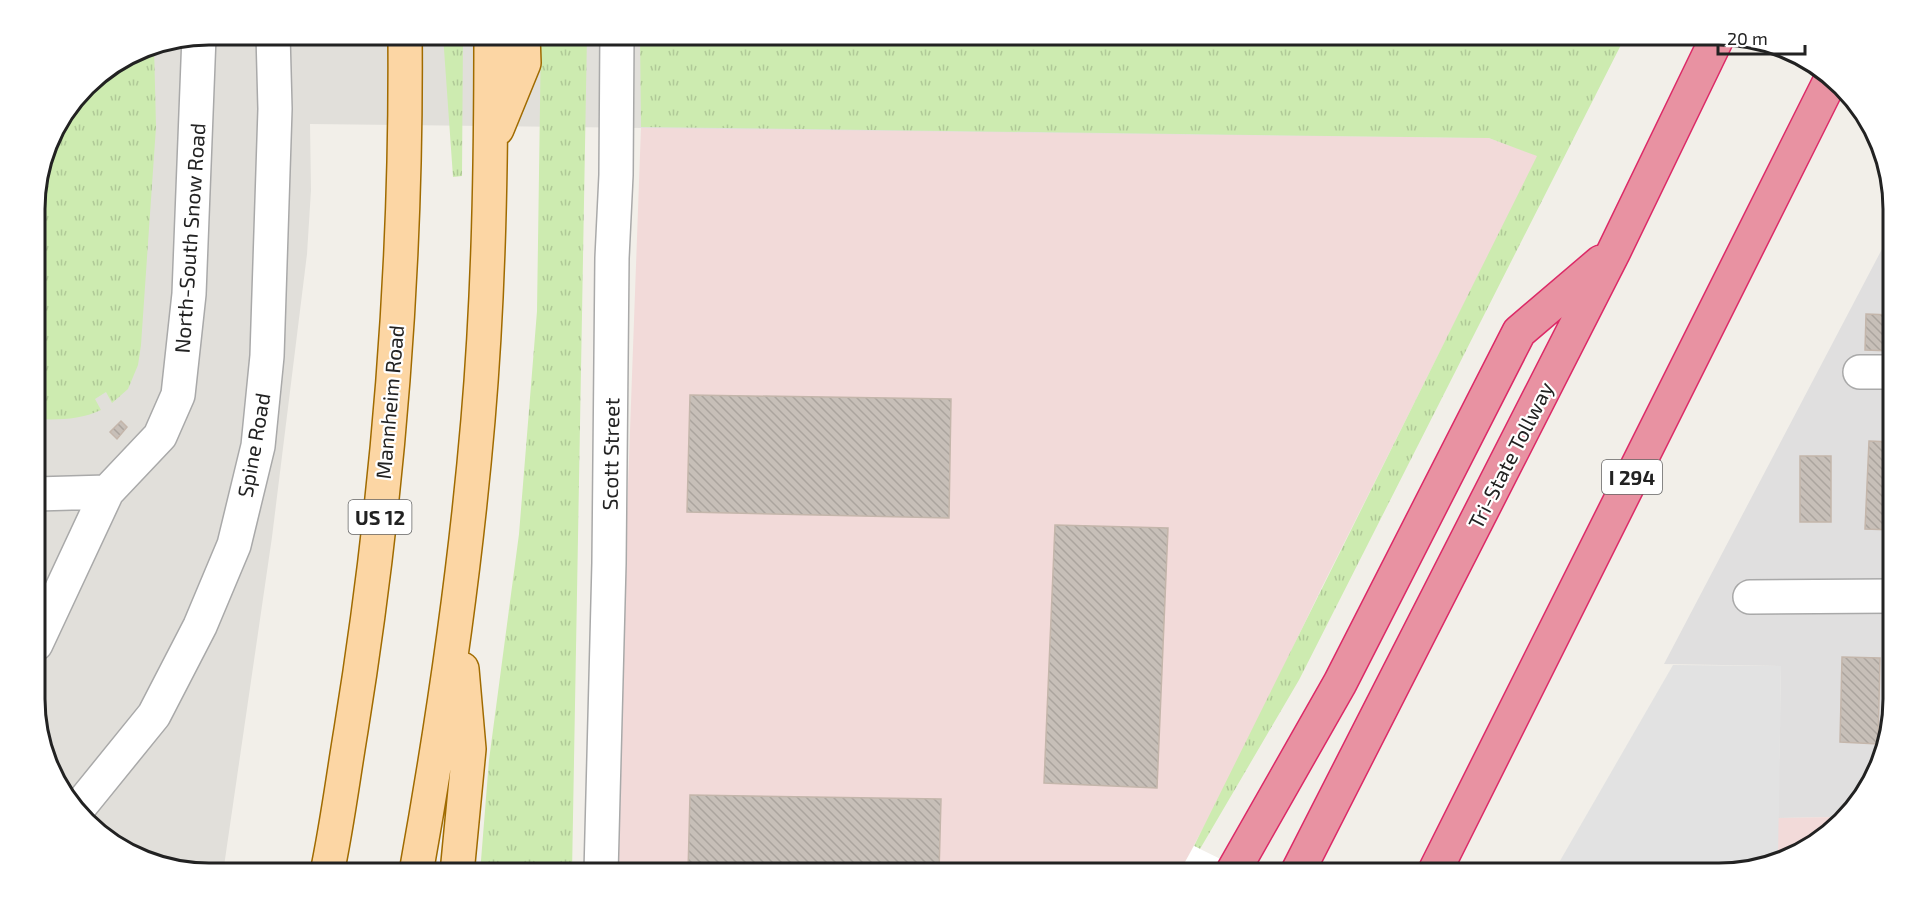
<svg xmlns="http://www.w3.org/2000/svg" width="1928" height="908" font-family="'Exo 2',sans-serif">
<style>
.residential{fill:#e0dfdf}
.commercial{fill:#f2dad9}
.airport{fill:#e1dfda}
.grass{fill:url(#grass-tufts)}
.parking{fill:#e2e2e2}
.pier{fill:#fff}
.building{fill:url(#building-back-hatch);stroke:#c4b6ab;stroke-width:1.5}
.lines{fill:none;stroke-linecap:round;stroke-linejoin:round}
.minor-casing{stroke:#a9a9a9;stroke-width:36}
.major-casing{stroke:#a06b00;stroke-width:36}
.highway-casing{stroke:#dc2a67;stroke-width:36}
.minor{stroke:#fff;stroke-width:33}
.major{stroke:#fcd6a4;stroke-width:33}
.highway{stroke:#e892a2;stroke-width:33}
.labels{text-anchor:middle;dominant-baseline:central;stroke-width:4.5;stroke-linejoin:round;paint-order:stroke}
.shield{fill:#fff;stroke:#646464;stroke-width:1.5}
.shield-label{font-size:20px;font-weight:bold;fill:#222}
.street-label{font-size:21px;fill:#222;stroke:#fff}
.rim{fill:none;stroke:#222;stroke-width:3}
</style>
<defs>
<pattern id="grass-tufts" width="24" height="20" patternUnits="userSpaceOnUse" patternTransform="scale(1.5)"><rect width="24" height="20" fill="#cdebb0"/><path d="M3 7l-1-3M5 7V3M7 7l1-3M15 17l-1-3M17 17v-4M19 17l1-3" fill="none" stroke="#b0c997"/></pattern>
<pattern id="building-back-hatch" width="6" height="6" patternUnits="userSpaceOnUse" patternTransform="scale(1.5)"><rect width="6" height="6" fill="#c7bfb8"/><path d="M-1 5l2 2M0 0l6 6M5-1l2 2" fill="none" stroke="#aba49e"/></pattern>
</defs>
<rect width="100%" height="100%" fill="#f2efe9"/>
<path class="residential" d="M1892,230L1893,700L1880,766L1838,817L1778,818L1781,666L1664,664Z"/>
<path class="commercial" d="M641,127L1489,138L1538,156L1321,589L1229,780L1179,873H614Z
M1838,817L1816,844L1778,857V818Z"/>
<path class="airport" d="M209,34L1594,35L1538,156L1489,138L310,124L311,190L307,254L272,537L223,873H209L142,860L70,805L36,722L35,197L53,131L94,78L142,48Z"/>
<path class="grass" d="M443,35H463L462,176L453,177Z
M541,35H587L572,873H480L489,760L519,534L537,311Z
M640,35H1626L1299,680L1200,849L1194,846L1537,156L1489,138L641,127Z
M154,45L156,127L141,345L138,365L128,389L112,403L106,392L95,399L101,410C80,420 58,420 35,419V197L53,131L94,78L142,48Z"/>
<path class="parking" d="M1673,665L1781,666L1778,857L1730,873H1553Z"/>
<path class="pier" d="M1194,846L1249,873H1179Z
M1369,862L1392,873H1364Z"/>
<path class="building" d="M1866,314L1892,315L1893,351L1865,350Z
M1888,379L1893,380V413H1886Z
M690,395L951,399L949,518L687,512Z
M121,421L127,427L117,439L110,432Z
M1869,441L1892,442L1891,476H1893V530L1865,529Z
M1800,456H1831V522H1800Z
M1055,525L1168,528L1157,788L1044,783Z
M1842,657L1880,658L1878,744L1840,742Z
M1887,669H1893V700L1887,732Z
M690,795L941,799L939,873H688Z"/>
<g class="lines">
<g class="minor-casing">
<path id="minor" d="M1860,372H1893
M36,494L107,492
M1750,597L1893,596
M36,644L107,492L160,436L178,395L189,294L199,36
M77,810L154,715L200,626L234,545L258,446L267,356L275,109L273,34
M601,873L609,563L612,258L616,175L617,34"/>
</g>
<g class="major-casing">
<path id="major" d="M497,129L524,63L523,34
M327,873C337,826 343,778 351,730C388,501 407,267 405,34
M416,873C443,723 465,572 478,420C489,292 491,163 491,34
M457,873L469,749L462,669"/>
</g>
<g class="highway-casing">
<path id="highway" d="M1232,873L1340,683L1519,332L1601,262
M1297,873L1614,251L1719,34
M1434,873L1830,81"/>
</g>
<use href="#minor" class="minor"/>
<use href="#major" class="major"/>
<use href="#highway" class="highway"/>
</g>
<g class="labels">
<g class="shield">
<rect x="1602" y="460" width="60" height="34" rx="4.5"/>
<rect x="348.5" y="500" width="63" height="34" rx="4.5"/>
</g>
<g class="shield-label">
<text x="1632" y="477">I 294</text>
<text x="380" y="517">US 12</text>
</g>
<g class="street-label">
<text transform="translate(189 238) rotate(-86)">North-South Snow Road</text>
<text transform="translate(389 402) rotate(-85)">Mannheim Road</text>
<text transform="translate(253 445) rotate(-80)">Spine Road</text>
<text transform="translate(610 454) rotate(-89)">Scott Street</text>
<text transform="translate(1510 455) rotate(-63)">Tri-State Tollway</text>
</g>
</g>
<path d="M0 0H1928V908H0ZM209 45H1719A164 164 0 0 1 1883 209V699A164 164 0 0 1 1719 863H209A164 164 0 0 1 45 699V209A164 164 0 0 1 209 45Z" fill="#fff" fill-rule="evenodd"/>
<path class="rim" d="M209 45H1719A164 164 0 0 1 1883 209V699A164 164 0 0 1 1719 863H209A164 164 0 0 1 45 699V209A164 164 0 0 1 209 45Z"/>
<path d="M1718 45v9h87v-9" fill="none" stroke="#222222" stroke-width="3"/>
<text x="1727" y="45" font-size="18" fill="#222222" stroke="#ffffff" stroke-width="4.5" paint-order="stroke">20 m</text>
</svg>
